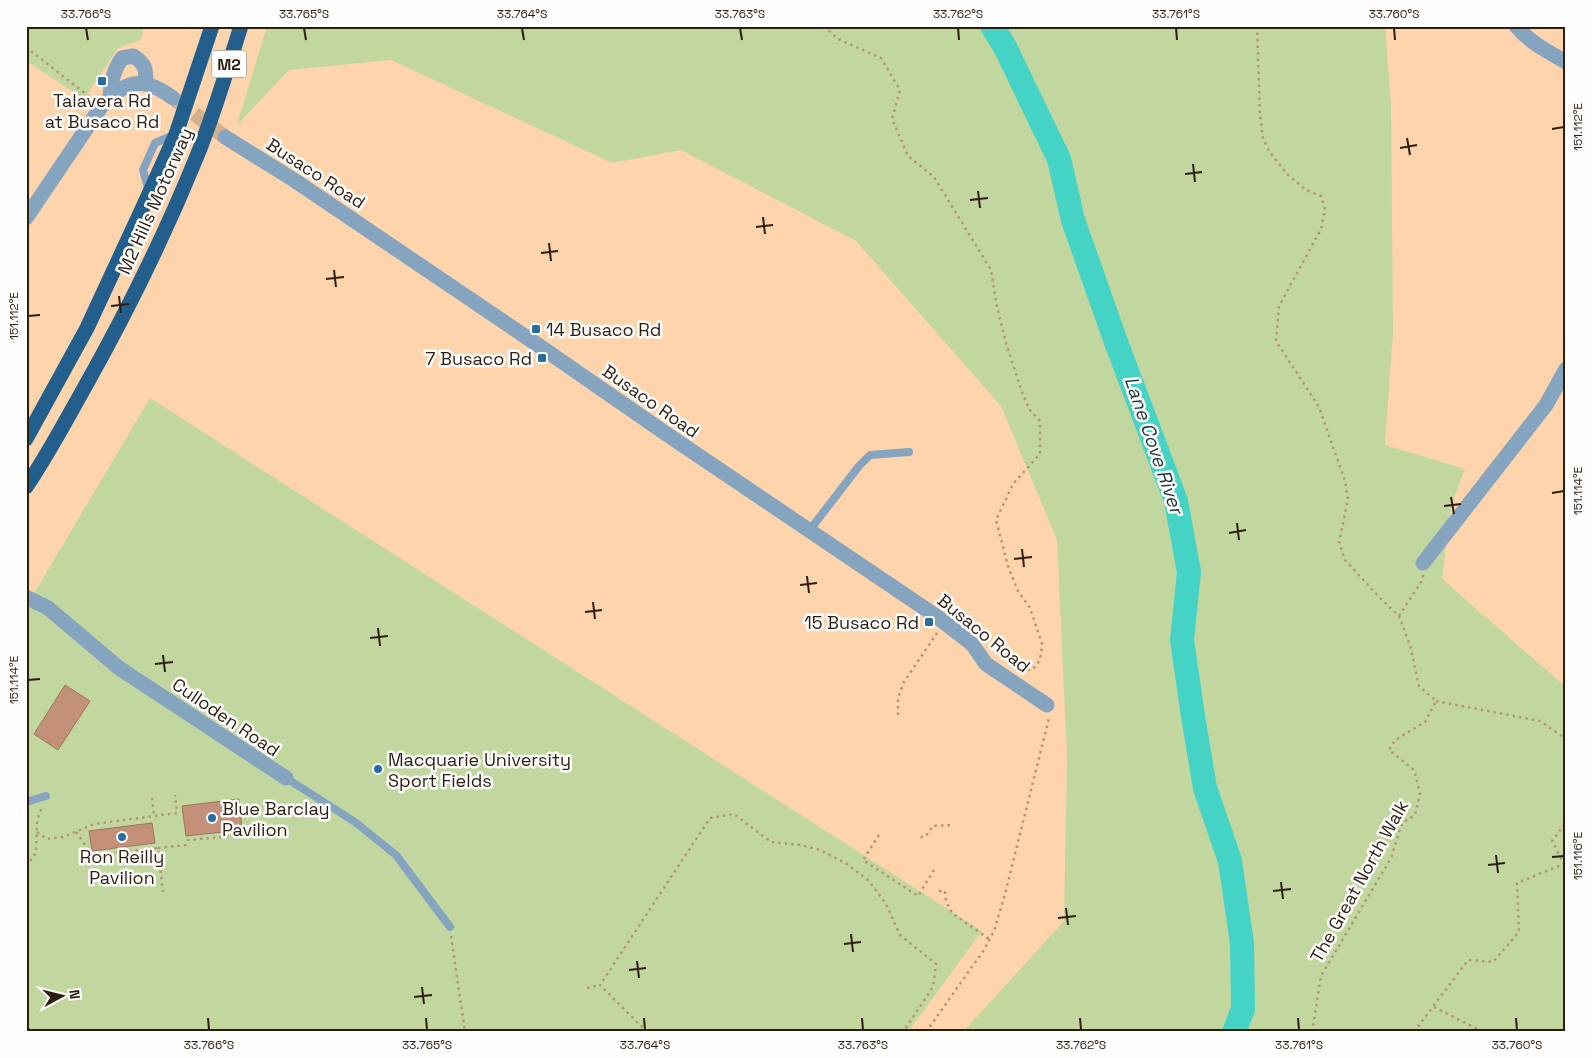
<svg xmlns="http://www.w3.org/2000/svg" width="1592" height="1058" font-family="'Space Grotesk',sans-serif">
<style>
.green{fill:#c2d79f}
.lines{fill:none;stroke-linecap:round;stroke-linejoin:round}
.river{stroke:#44d3c4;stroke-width:24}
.building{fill:#c3907a;stroke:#a2725c}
.street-tunnel{stroke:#d4b08d;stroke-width:15;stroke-dasharray:15 8;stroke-linecap:butt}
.path{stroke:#b59476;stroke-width:2.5;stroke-dasharray:2.5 4;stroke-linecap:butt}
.lane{stroke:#84a4c0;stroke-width:8}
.street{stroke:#84a4c0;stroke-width:15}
.highway{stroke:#225f8d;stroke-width:15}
.ticks{fill:none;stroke:#2d1e0f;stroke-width:2}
.poi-dot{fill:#276da2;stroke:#fefefe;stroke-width:2}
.labels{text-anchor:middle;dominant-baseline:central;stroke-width:5;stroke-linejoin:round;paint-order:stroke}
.shield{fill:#fefefe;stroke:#6c6157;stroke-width:1}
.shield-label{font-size:16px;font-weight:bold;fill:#2d1e0f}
.poi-label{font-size:18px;fill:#2d1e0f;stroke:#fefefe;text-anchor:start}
.street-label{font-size:18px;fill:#2d1e0f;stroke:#fefefe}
.water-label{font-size:19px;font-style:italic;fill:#213936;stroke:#fefefe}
.neatline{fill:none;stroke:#2d1e0f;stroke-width:2}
.ticks-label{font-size:12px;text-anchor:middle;fill:#2d1e0f}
</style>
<rect width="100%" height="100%" fill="#fed4ad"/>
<path class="green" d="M26,26H144L141,40L118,48L84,99L26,61Z
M267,26H1385L1391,104L1393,331L1385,445L1465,469L1451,506L1442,579L1566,687V1032H963L1064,921L1067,756L1057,540L1001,406L856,241L681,150L612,163L391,60L289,70L237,125Z
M150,398L982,931L908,1032H26V607Z"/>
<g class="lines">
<path class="river" d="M992,26L1005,47L1059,159L1073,220L1116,342L1176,501L1189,572L1182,640L1193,716L1205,788L1230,861L1242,943L1243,1009L1234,1032"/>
</g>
<path class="building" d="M65,685L90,701L58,750L34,734Z
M239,799L242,830L186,836L182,806Z
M152,823L155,843L92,851L89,831Z"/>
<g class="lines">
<path class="street-tunnel" d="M176,100L225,137"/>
<path class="path" d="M824,26L838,39L881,58L900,90L892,119L908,156L934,177L991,270L997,307L1006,343L1021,389L1029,409L1040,421V454L1013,484L996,520L1008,566L1018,591L1030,608L1042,644L1041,655L1038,663L1033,669L1023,671
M1257,26L1260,115L1263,138L1269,151L1287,174L1306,190L1321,196L1325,210L1321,229L1279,306L1276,341L1319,407L1345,481L1348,499L1339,542L1345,560L1382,600L1399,616L1410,645L1419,686L1436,701
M26,47L92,99
M1399,616L1423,579V575
M1436,701L1540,721L1566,739
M898,715V698L904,682L937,633
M152,798L154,816
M37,832L47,839L63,837L94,824L102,823L177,813L175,795
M76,832L92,855L158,848L163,892
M879,835L863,860L918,896L934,870
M921,838L923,836H926L933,826L953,825
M158,848L186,845L188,840L270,833
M26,866L36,853L37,821L42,807
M939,891H945L946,901L952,913L989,939
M451,936L465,1032
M587,988L600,985
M1434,1007L1483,1032
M26,1022L30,1032
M647,1032L600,985L710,818L734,814L771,842L800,845L820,850L847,864L869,881L886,904L900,935L936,964L933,987L903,1032
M926,1032L984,950L994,931L1005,894L1049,718
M1312,1032L1321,976L1391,858L1402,823L1415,815L1420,793L1414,770L1389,750L1395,740L1425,722L1436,701
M1414,1032L1468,960L1493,962L1519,932L1517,883L1564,864L1552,841L1564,825L1566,820"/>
<path class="lane" d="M149,191L143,170L155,143L176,134
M809,531L859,466L870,455L909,452
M286,778L355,822L396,855L450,927
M26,802L46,796"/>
<path class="street" d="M1516,26C1530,43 1547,51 1566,62
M110,97C111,82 113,71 122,58L133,56C146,64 146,69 146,84
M225,137L294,180L538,345L665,433L936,616L972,644L986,664L1047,705
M26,218L101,107C126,79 143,76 173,98
M1423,563L1546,405L1566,369
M26,597L48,608L119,668L286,778"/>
<path class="highway" d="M26,439L87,328L144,205L176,134L212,26
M26,487C47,456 64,424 82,392C125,316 164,237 197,156C214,114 227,70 241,26"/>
</g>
<path class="ticks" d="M86,28L88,40M304,28L306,40M522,28L524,40M740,28L742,40M958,28L959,40M1176,28L1177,40M1394,28L1395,40M1552,129L1564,127M1407,138L1410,155M1400,148L1417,145M1193,164L1195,182M1185,174L1202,172M978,191L980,208M970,200L988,198M763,217L765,234M756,227L773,225M549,243L551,261M541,253L558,251M334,270L336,287M326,279L344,277M119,296L121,313M111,306L129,304M28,316L40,315M1552,493L1564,491M1451,497L1454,514M1444,506L1461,504M1237,523L1239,540M1229,533L1246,530M1022,549L1024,567M1014,559L1032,557M807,576L809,593M800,585L817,583M593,602L595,619M585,612L602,610M378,628L380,646M370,638L388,636M163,655L165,672M155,664L173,662M28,680L40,679M1496,855L1498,873M1552,857L1564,856M1488,865L1505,863M1281,882L1283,899M1273,891L1291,889M1066,908L1068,925M1058,918L1076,916M851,934L853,952M844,944L861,942M637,961L639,978M629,970L646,968M422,987L424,1004M414,997L432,995M208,1018L209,1030M426,1018L427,1030M644,1018L645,1030M862,1018L863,1030M1080,1018L1081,1030M1298,1018L1299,1030M1516,1018L1517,1030"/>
<g class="poi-dot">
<rect x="97" y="76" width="10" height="10" rx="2.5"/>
<rect x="531" y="324" width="10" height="10" rx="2.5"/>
<rect x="537" y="353" width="10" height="10" rx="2.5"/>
<rect x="924" y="617" width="10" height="10" rx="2.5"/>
<circle cx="378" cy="769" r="5"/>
<circle cx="212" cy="818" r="5"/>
<circle cx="122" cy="837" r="5"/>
</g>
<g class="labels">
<rect class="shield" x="211.5" y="50.5" width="35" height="27" rx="4"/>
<g class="shield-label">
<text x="229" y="64">M2</text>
</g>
<g class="poi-label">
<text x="102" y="100" text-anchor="middle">Talavera Rd<tspan x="102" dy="21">at Busaco Rd</tspan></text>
<text x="546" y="329">14 Busaco Rd</text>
<text x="532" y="358" text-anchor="end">7 Busaco Rd</text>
<text x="919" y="622" text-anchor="end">15 Busaco Rd</text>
<text x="388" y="759">Macquarie University<tspan x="388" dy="21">Sport Fields</tspan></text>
<text x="222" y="808">Blue Barclay<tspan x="222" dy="21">Pavilion</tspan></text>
<text x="122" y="856" text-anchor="middle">Ron Reilly<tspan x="122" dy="21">Pavilion</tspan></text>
</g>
<g class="street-label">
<text transform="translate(316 173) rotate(33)">Busaco Road</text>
<text transform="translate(155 201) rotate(-66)">M2 Hills Motorway</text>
<text transform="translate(651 401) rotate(35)">Busaco Road</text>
<text transform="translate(984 633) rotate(39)">Busaco Road</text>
<text transform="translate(226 717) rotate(34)">Culloden Road</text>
<text transform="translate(1359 881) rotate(-61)">The Great North Walk</text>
</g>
<g class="water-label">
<text transform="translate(1154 445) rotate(71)">Lane Cove River</text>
</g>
</g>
<rect width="1592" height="1058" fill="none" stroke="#fefefe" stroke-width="55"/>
<g transform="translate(62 996) rotate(83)" stroke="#fefefe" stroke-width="4" paint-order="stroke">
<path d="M0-4L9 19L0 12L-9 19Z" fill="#2d1e0f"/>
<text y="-8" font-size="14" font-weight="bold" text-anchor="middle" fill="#2d1e0f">N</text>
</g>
<rect x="28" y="28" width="1536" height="1002" class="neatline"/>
<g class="ticks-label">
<text x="86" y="18">33.766°S</text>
<text x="304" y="18">33.765°S</text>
<text x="522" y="18">33.764°S</text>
<text x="740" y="18">33.763°S</text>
<text x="958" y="18">33.762°S</text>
<text x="1176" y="18">33.761°S</text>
<text x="1394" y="18">33.760°S</text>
<text transform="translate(1578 127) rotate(-90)" y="4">151.112°E</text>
<text transform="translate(14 316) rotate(-90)" y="4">151.112°E</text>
<text transform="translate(1578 491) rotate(-90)" y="4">151.114°E</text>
<text transform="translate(14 680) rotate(-90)" y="4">151.114°E</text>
<text transform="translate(1578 856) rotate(-90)" y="4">151.116°E</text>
<text x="209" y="1049">33.766°S</text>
<text x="427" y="1049">33.765°S</text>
<text x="645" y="1049">33.764°S</text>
<text x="863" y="1049">33.763°S</text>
<text x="1081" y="1049">33.762°S</text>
<text x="1299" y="1049">33.761°S</text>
<text x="1517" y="1049">33.760°S</text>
</g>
</svg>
